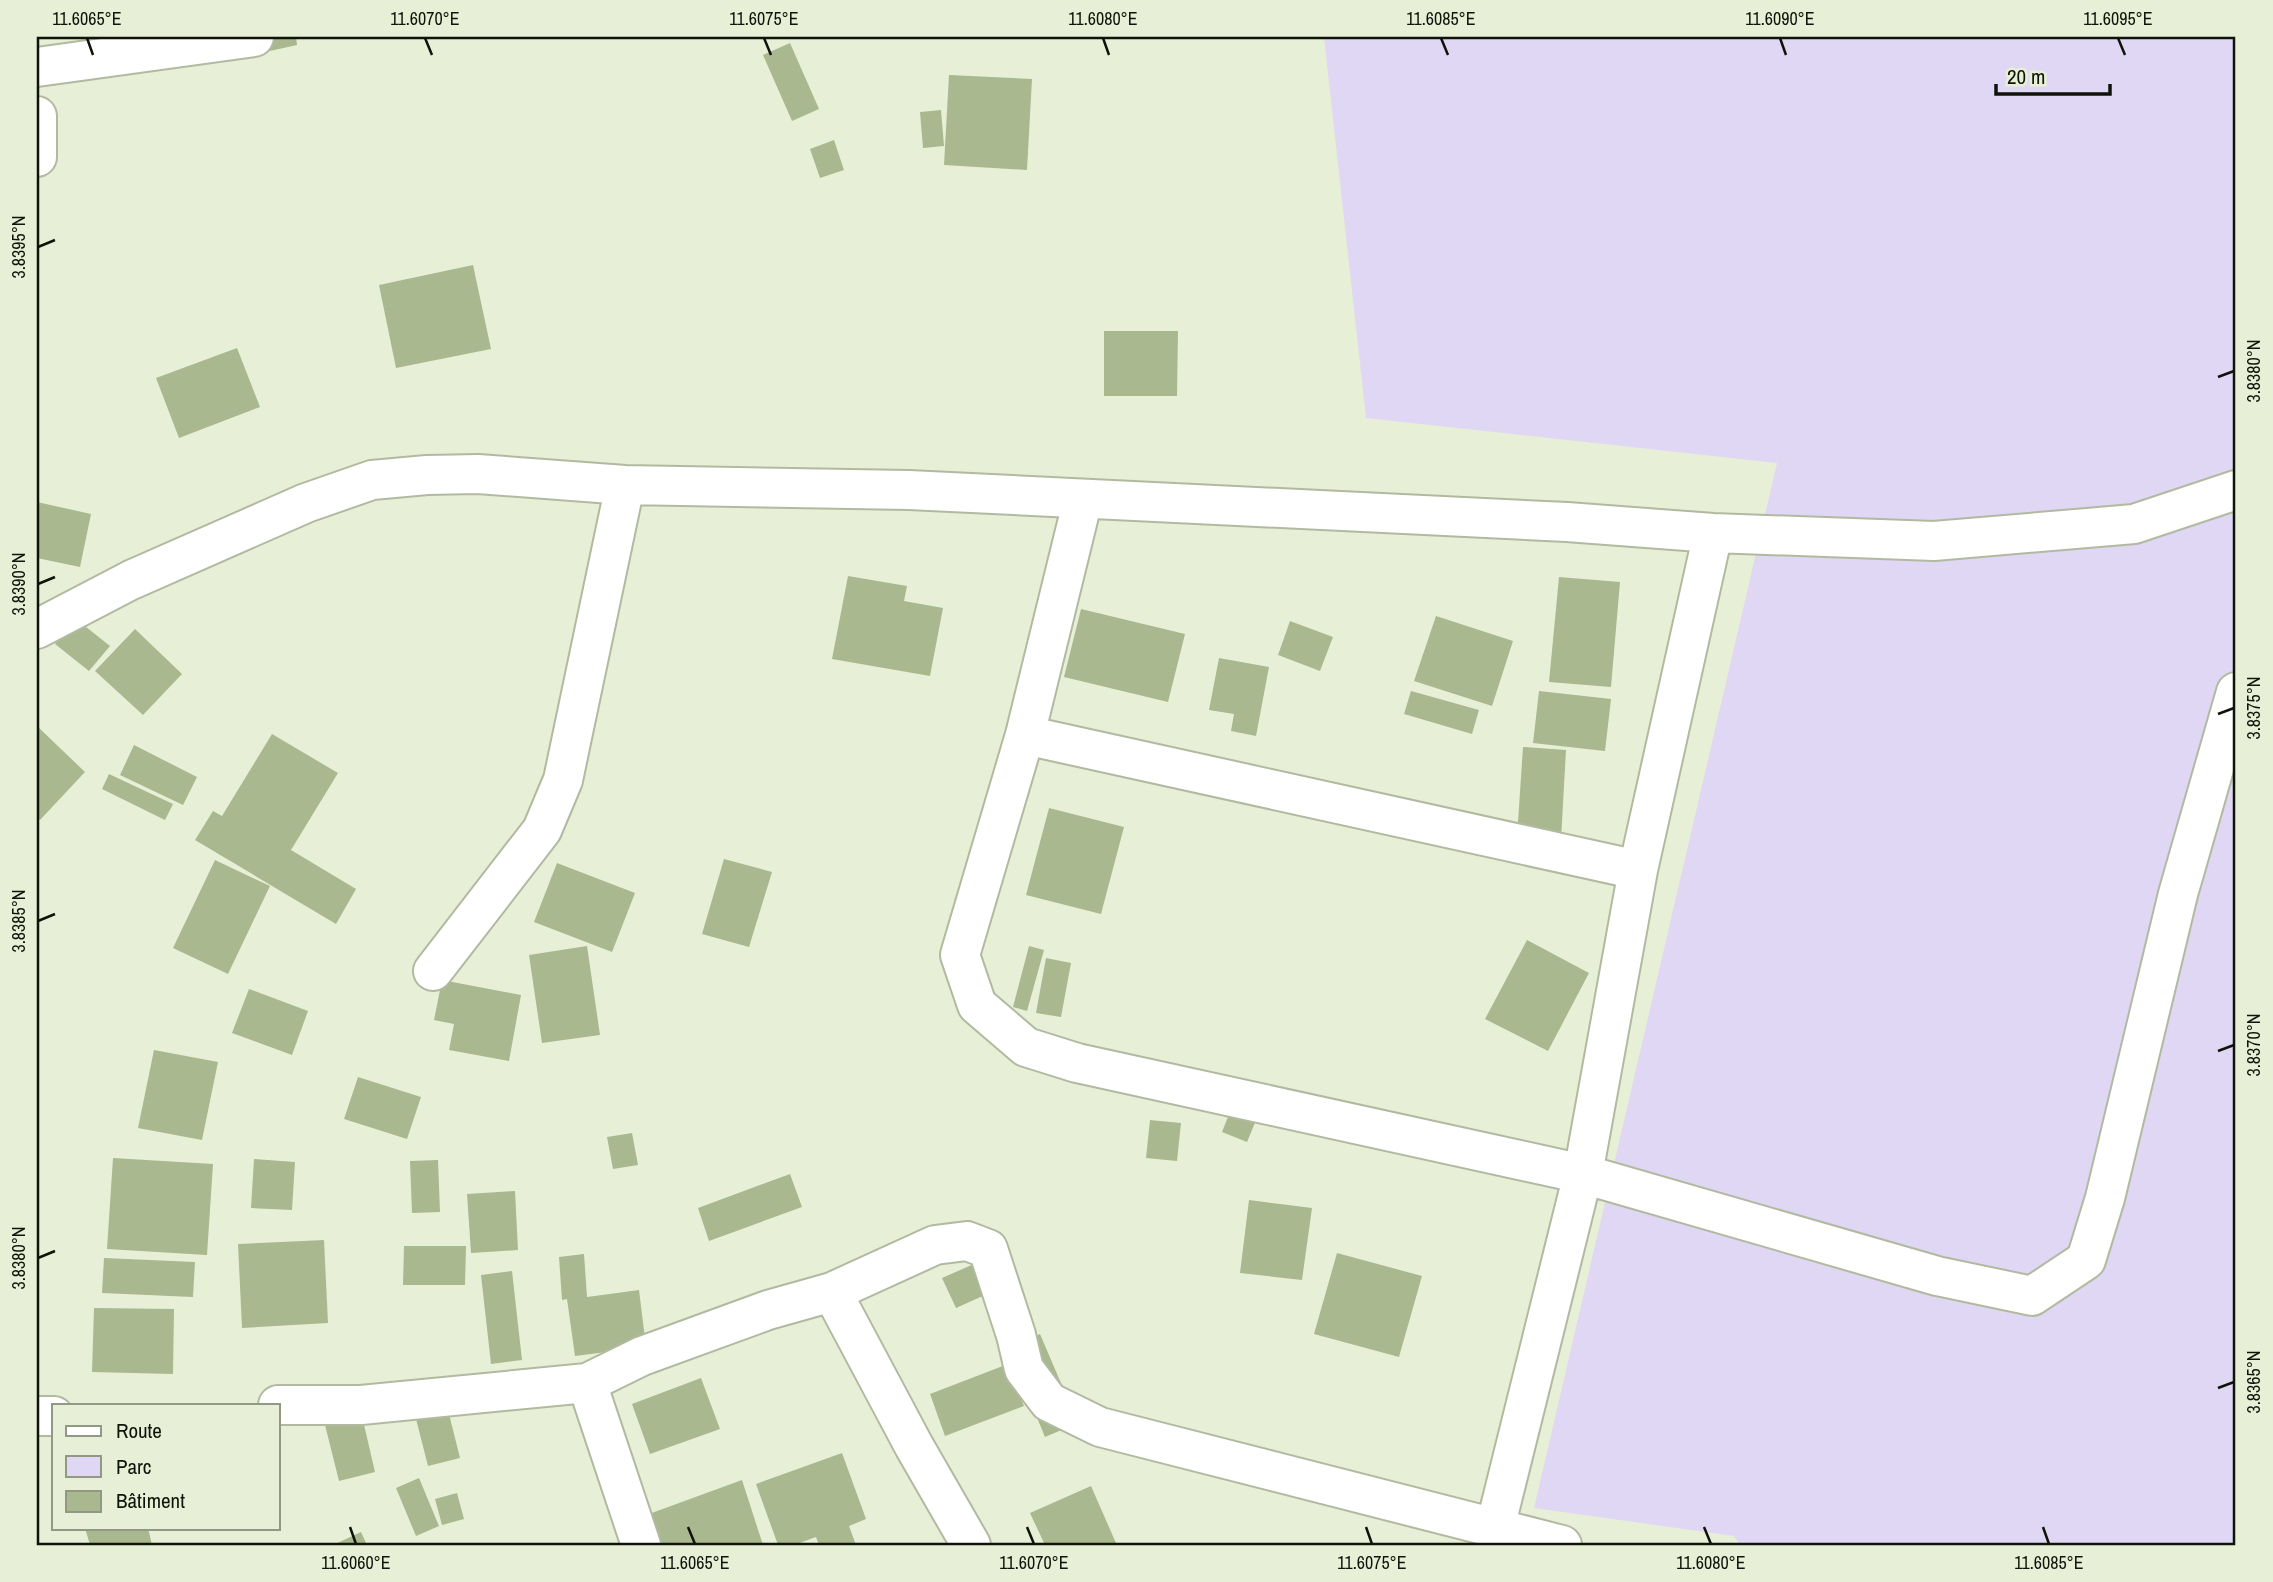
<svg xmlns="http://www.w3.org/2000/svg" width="2273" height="1582" font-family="'Archivo Narrow',sans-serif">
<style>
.green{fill:#dfd7f3}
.building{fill:#a9b88f}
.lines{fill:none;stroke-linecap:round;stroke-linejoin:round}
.minor-casing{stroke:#b1baa1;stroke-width:42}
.minor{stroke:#fff;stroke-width:38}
.ticks{fill:none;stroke:#10130a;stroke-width:2.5}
.neatline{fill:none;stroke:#10130a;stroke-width:2.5}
.ticks-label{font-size:18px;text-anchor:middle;fill:#10130a}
</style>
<rect width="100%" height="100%" fill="#e7f0d6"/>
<path class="green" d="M1324,37H2236V1545H1740L1734,1536L1534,1508L1777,463L1366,418Z"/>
<path class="building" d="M248,37H296L297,45L252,55Z
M790,43L819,109L792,121L763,55Z
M949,75L1032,79L1027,170L944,165Z
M941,110L944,146L923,148L920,112Z
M834,140L844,170L820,178L810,149Z
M473,265L491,349L396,368L379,285Z
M1104,331H1178L1177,396H1104Z
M237,348L260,407L179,438L156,378Z
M37,502L91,514L80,567L37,558Z
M848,576L907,586L904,601L943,608L930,676L832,659Z
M1559,577L1620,582L1611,687L1549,682Z
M1081,609L1185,634L1168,702L1064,677Z
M1436,616L1513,641L1492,706L1414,681Z
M76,619L110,646L89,671L55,644Z
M1290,621L1333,637L1320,671L1278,655Z
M135,629L182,674L143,715L95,671Z
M1219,658L1269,667L1256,736L1231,731L1234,714L1209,710Z
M1411,691L1479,710L1472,734L1404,714Z
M1539,691L1611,699L1605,751L1533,743Z
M37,726L85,772L40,820L37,817Z
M272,734L338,773L291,850L356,889L336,924L195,840L213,811L222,816Z
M134,745L197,777L183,805L120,775Z
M1523,747L1566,750L1561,840L1517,837Z
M109,774L173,804L165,820L102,789Z
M1049,808L1124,827L1101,914L1026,895Z
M724,859L772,872L749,947L702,934Z
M215,860L270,886L228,974L173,948Z
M557,863L635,893L612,952L534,922Z
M1527,940L1589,973L1548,1051L1485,1019Z
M587,946L600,1035L542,1043L529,955Z
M1029,946L1044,950L1027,1011L1013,1007Z
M1046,958L1071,963L1061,1017L1036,1013Z
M442,980L521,995L509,1061L449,1050L454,1024L434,1020Z
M249,989L308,1011L292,1055L232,1033Z
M154,1050L218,1062L202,1140L138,1128Z
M358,1077L421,1097L407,1139L344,1119Z
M1233,1104L1259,1113L1247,1142L1222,1132Z
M1150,1120L1181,1123L1177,1161L1146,1158Z
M632,1133L638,1165L613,1169L607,1137Z
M113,1158L213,1164L207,1255L107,1249Z
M254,1159L295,1162L292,1210L251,1208Z
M438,1160L440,1212L412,1213L410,1161Z
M790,1174L802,1207L709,1241L698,1208Z
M515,1191L518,1250L471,1253L467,1194Z
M1249,1200L1312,1208L1302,1280L1240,1273Z
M324,1240L328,1323L242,1328L238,1244Z
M404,1246H466L465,1285H403Z
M1337,1253L1422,1276L1399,1357L1314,1334Z
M584,1254L587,1297L639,1290L646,1347L575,1356L567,1299L562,1300L559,1257Z
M992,1256L1005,1286L956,1308L942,1278Z
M104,1258L195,1262L193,1297L102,1293Z
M512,1271L522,1360L491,1364L481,1275Z
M94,1308L174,1309L173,1374L92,1372Z
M1040,1334L1078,1423L1045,1437L1008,1348Z
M1008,1364L1024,1406L945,1436L930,1394Z
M701,1378L720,1429L650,1454L632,1404Z
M447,1406L460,1458L428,1466L415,1415Z
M362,1416L375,1472L339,1481L325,1425Z
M842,1453L866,1519L849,1526L856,1545H819L816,1537L794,1545H778L756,1484Z
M419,1478L439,1526L416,1536L396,1488Z
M742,1480L763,1545H649L638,1518Z
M1091,1486L1116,1543L1110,1545H1045L1030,1513Z
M457,1493L464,1519L442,1525L435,1499Z
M85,1528H148L152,1545H90Z
M361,1532L367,1545H333Z"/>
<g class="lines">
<g class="minor-casing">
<path id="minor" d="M37,67L254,37
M37,116V157
M1083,499L1025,735L960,955L977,1005L1026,1047L1077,1063L1583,1174L1937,1276L2032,1296L2086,1260L2105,1198L2178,894L2236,692
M37,629L131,580L306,503L372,480L427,475L478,474L625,485L909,490L1567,522L1713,533L1934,541L2134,524L2236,490
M1025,735L1638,870
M433,971L542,830L563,780L625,485
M832,1292L914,1446L971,1545
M587,1383L641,1545
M278,1405H361L587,1383L642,1356L768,1310L832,1292L935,1245L967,1241L988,1249L1016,1335L1024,1369L1049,1402L1100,1427L1562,1545
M37,1416H54
M1495,1528L1583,1174L1638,870L1713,533"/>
</g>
<use href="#minor" class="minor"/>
</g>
<path class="ticks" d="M87,38L93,55M425,38L432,55M764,38L771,55M1103,38L1109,55M1441,38L1448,55M1780,38L1786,55M2118,38L2125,55M38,247L55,240M2218,377L2234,371M38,584L55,577M2218,714L2234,708M38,921L55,914M2218,1051L2234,1045M38,1258L55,1251M2218,1388L2234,1382M350,1527L356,1544M688,1527L695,1544M1027,1527L1034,1544M1366,1527L1372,1544M1704,1527L1711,1544M2043,1527L2049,1544"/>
<rect width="2273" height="1582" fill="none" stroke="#e7f0d6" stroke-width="77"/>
<rect x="52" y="1404" width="228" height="126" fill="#e7f0d6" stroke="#919884" stroke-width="2"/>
<rect x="66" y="1426" width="35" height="10" fill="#ffffff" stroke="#919884" stroke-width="2"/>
<text x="116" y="1438" font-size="21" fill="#10130a">Route</text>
<rect x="66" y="1456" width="35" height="21" fill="#dfd7f3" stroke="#919884" stroke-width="2"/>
<text x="116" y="1474" font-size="21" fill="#10130a">Parc</text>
<rect x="66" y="1491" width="35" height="21" fill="#a9b88f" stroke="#919884" stroke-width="2"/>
<text x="116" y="1508" font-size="21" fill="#10130a">Bâtiment</text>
<path d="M1996 84v10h114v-10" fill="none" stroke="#10130a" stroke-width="3.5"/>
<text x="2007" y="84" font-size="21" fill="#10130a" stroke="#e7f0d6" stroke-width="5" paint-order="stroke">20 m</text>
<rect x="38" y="38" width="2196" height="1506" class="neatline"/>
<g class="ticks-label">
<text x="87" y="25">11.6065°E</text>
<text x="425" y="25">11.6070°E</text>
<text x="764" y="25">11.6075°E</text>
<text x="1103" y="25">11.6080°E</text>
<text x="1441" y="25">11.6085°E</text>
<text x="1780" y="25">11.6090°E</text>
<text x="2118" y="25">11.6095°E</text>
<text transform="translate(19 247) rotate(-90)" y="6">3.8395°N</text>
<text transform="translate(2254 371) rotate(-90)" y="6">3.8380°N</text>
<text transform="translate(19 584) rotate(-90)" y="6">3.8390°N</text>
<text transform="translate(2254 708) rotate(-90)" y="6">3.8375°N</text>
<text transform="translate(19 921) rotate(-90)" y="6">3.8385°N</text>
<text transform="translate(2254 1045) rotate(-90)" y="6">3.8370°N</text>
<text transform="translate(19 1258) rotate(-90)" y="6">3.8380°N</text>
<text transform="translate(2254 1382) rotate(-90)" y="6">3.8365°N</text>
<text x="356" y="1569">11.6060°E</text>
<text x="695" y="1569">11.6065°E</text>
<text x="1034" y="1569">11.6070°E</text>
<text x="1372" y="1569">11.6075°E</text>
<text x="1711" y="1569">11.6080°E</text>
<text x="2049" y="1569">11.6085°E</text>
</g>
</svg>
